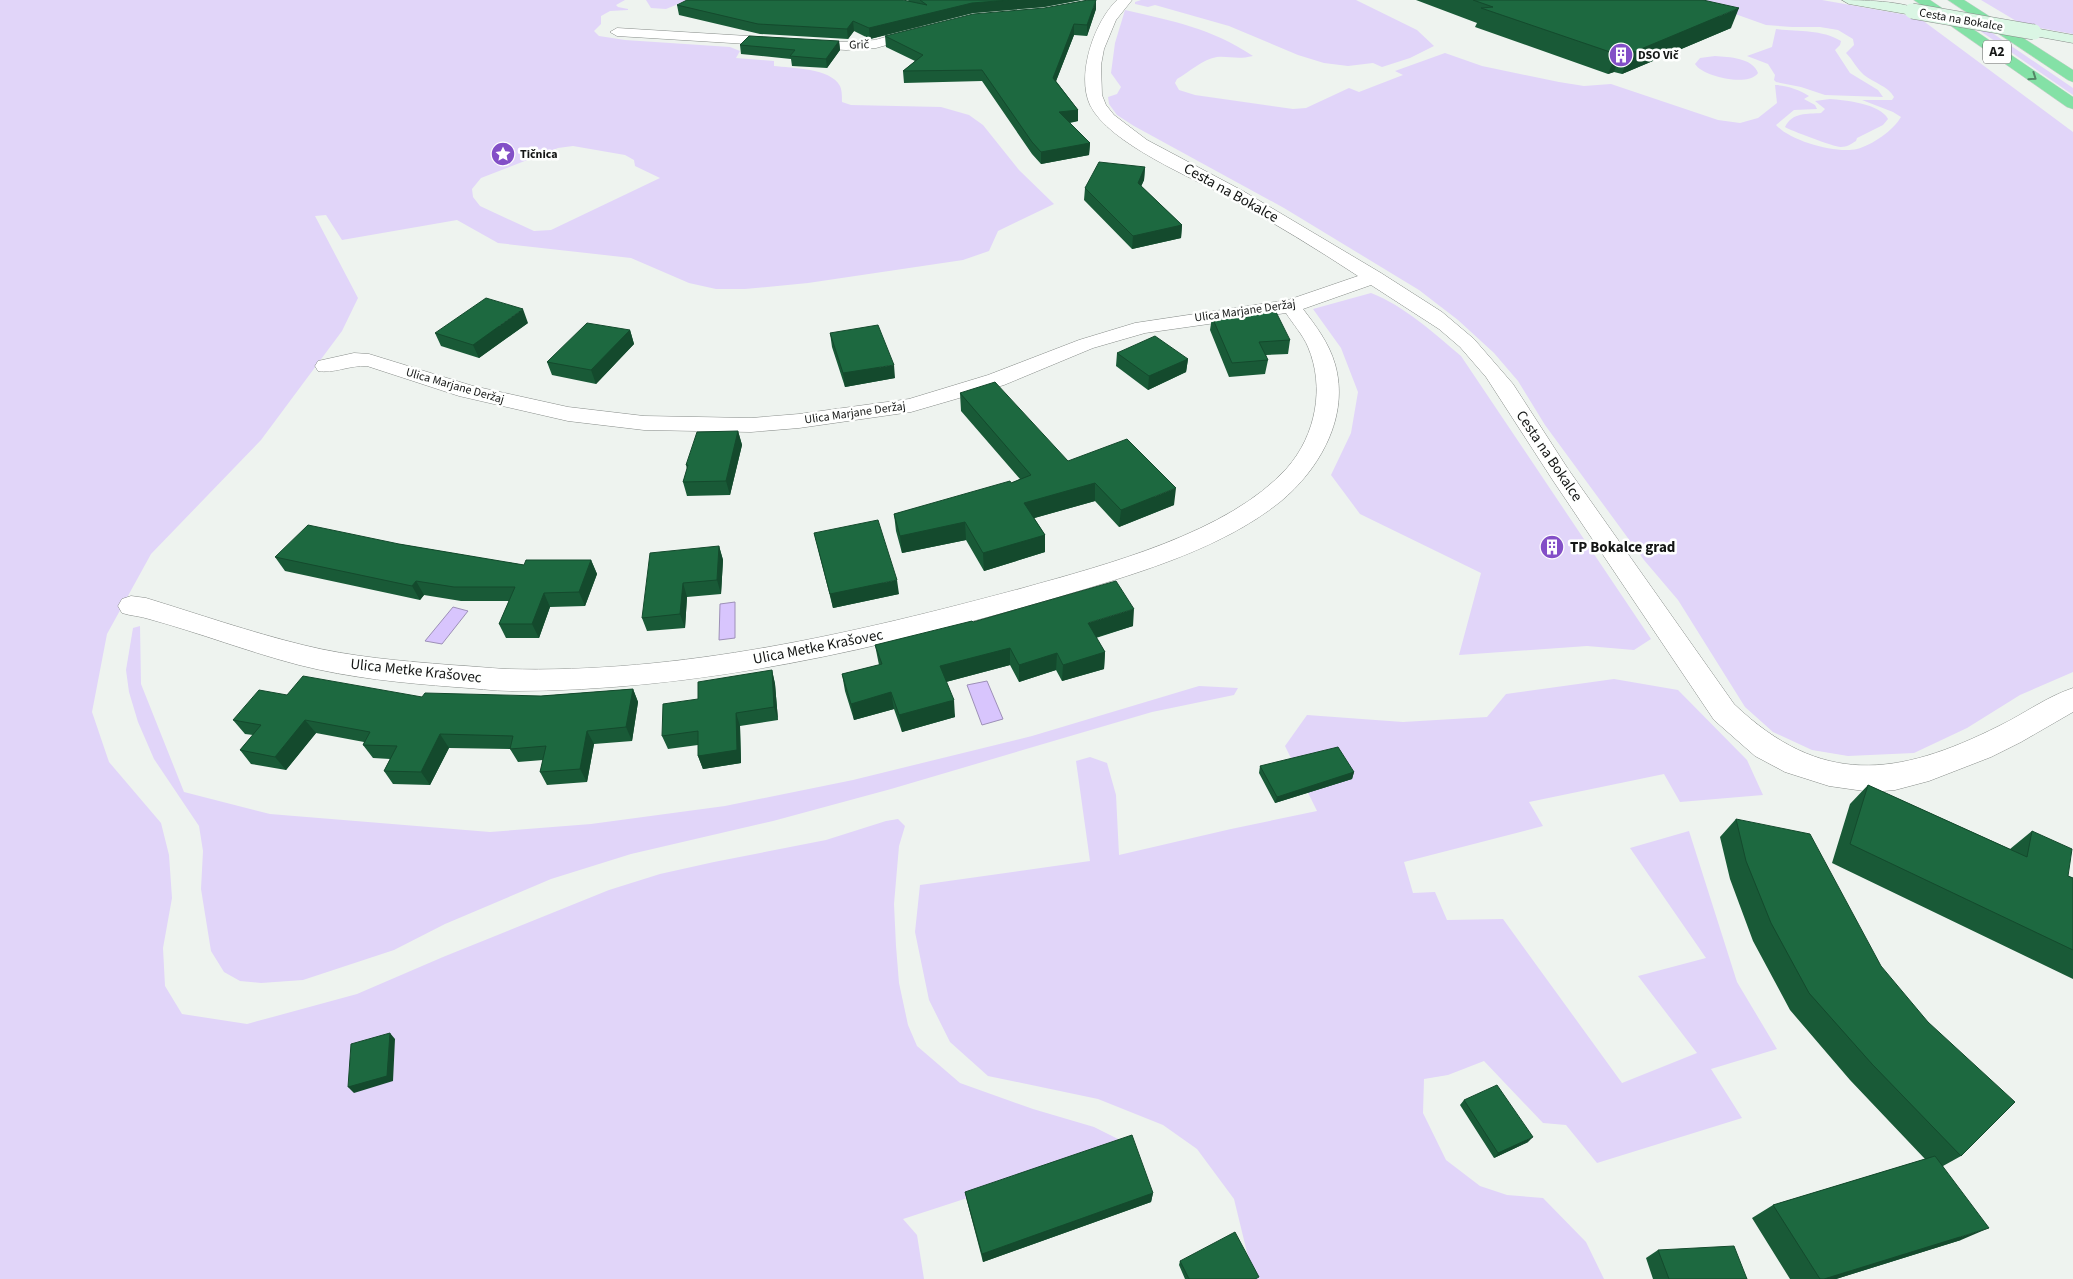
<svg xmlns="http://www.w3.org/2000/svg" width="2073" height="1279" font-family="'Source Sans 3',sans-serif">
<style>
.green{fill:#e1d5f9;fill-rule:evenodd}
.water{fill:#d8c5fd;stroke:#9d90b7}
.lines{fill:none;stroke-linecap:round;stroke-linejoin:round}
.street-casing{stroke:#878c89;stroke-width:1}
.secondary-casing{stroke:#878c89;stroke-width:1}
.highway-casing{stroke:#d0d0d0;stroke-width:1}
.street{fill:#fff;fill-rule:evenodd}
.secondary{fill:#daf6e4;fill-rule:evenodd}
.highway{fill:#84e1a6;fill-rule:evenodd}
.secondary-bridge-casing{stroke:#878c89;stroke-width:16;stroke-linecap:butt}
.secondary-bridge{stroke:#daf6e4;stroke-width:15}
.wall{fill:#195a37}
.shaded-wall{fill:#144a2d}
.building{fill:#1d6940;stroke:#144a2d}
.oneway{stroke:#528665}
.labels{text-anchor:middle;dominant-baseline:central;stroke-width:5;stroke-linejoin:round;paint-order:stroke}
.far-street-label{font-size:12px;fill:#141615;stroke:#fefffe}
.far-poi-label{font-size:12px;font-weight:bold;fill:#141615;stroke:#fefffe;text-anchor:start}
.shield{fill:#fefffe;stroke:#5a5c5b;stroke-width:1}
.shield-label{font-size:14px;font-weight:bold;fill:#141615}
.street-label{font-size:15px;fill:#141615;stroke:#fefffe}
.poi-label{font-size:15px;font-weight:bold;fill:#141615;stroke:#fefffe;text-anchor:start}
</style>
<rect width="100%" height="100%" fill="#eef3ef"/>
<path class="green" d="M0,0H625L616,5L618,7L628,9V10L610,11L601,16V24L594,31L599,36L625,40L730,47L740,51L736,58L774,61V66C791,68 831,68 840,86C842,90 842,97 842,102L851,105L941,107L969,115L983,125L1019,170L1054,204L998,231L989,251L963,260L808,283L745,289H716L689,283L631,258L498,243L457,220L342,240L326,215L315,216L358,298L342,331L261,440L151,554L107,634L92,712L109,762L161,823L169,855L172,898L163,948L165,986L182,1014L247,1024L357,994L443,957L609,890L660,874L714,862L826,840L886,821L898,819L905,826L899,846L894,904L896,946L899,983L908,1025L917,1046L960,1083L1033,1109L1094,1127L1130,1145L903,1219L917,1235L924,1279H0ZM573,146L625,155L634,160L635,166L660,178L551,230L534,231L480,206L473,197L472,189L481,178L558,148Z
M646,0H688L666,9L651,8Z
M1141,0H1356L1417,30L1434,46L1410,58L1382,67L1373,63L1348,66L1324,63L1298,55L1229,26L1155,5L1148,7L1135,4V2Z
M1653,0H1822L1918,17L2073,132V672L2020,695L1967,728L1914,753L1848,756L1812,750L1773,732L1745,707L1678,600L1644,560L1545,425L1518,381L1494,353L1458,320L1419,290L1284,208L1134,126L1117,115L1109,104L1108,97L1117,94L1121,87L1111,73L1115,43L1125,10C1173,21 1211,28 1253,56C1237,60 1230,56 1217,57C1203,59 1189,72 1177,79L1175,83L1179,90L1195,95L1293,109L1306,108L1349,88L1359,92L1403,75L1395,71L1445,53L1482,66L1559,82L1584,86L1611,84L1718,120L1740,123L1758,118L1777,103L1775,85C1785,85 1801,90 1809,96L1804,99L1815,105L1817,109L1794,110L1776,125C1790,141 1836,154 1857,149C1872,145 1893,131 1901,117L1893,112L1862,100H1892L1894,97C1888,86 1874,83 1864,75C1857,69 1853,60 1846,53L1854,45L1853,39L1838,30L1820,27H1792L1766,25L1710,5Z
M1981,0H2073V34L2023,25Z
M1973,26L1985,28L2073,88V95Z
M1776,29C1798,32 1821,29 1841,41L1840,45L1835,50L1850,73L1878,90L1883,97L1825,95L1801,87L1776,82L1774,80L1775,75L1768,64L1747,56L1772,47Z
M1715,56C1729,57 1753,58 1758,73C1749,87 1703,77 1695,64L1700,58Z
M1830,99C1845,100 1881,104 1888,119L1883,125L1857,138L1856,141C1851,144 1847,147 1841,147C1837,148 1789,130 1785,127C1792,112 1808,114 1821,113L1825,109L1815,101Z
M1371,293C1403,305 1435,334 1461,356L1651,639L1634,650L1587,646L1459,655L1481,573L1360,514L1331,475L1351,433L1358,392L1341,348L1313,309Z
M140,626L141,684L184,792L270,814L490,832L591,824L725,806L853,780L1032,736L1199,686L1238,688L1234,695L1152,712L891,789L773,821L631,854L551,879L445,924L394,950L303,980L261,983L240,981L224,972L211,951L201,889L203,851L199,826L154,759L138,722L129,692L126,670L133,628Z
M1614,679L1678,690L1747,760L1763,795L1680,802L1664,774L1529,802L1543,826L1404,862L1413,893L1435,892L1447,920L1503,919L1622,1083L1697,1053L1638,976L1706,958L1630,848L1689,831L1737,982L1777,1049L1711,1069L1742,1118L1597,1163L1566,1125L1543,1123L1484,1061L1448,1075L1424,1079L1423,1113L1446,1160L1480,1186L1507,1195L1543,1198L1586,1242L1604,1279H1251L1252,1273L1234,1199L1197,1149L1163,1125L1098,1099L988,1076L950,1042L929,1000L915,932L920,885L1090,861L1076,761L1090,757L1107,763L1116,795L1119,855L1231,829L1317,811L1285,746L1307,715L1403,722L1487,717L1506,694Z"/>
<path class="water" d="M735,602V638L719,640L720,604Z
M453,607L468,611L442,644L425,641Z
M987,681L1003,719L982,725L967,685Z"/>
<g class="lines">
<g class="street-casing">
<path id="street" d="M1117,0H1132L1116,20L1104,49L1101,65L1102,95L1106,105L1114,115L1147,140L1243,191L1381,273L1442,312L1474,339L1513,384L1568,469L1734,704C1821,787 1897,777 1999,726C2024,714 2046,697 2073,688V712L2021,742L1991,757L1929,781L1895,790L1871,792L1829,786L1785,772L1755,756L1714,720L1552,479L1486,377L1460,347L1439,329L1371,285L1303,309C1316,326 1329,343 1335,364C1350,416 1320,469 1280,502C1220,550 1132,575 1058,597C881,649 698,691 512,691C493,691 474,688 455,687C403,683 350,678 299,665C249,652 200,633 149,619C140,616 131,616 122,613L118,606L122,599L131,596L146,598C198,614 250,632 303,645C351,657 402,661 451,665C470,666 488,668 506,669C680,674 856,633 1023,588C1105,565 1229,533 1287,468C1316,435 1325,387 1308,347C1303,335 1293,324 1286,313L1145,333L1093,348L1004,385L911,412L799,428L751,432L644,430L568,421L459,396L367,366C350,365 333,374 318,371L315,366L318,361L354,353L369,354L473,386L568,407L644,416L751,418L799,414L909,399L988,375L1079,340L1135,323L1288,300L1358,276C1317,249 1274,223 1231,199C1194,178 1109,144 1090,105C1076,75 1094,22 1117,0Z
M921,27L928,31L926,34L876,48L846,50L617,36L610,32L617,28L846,42L875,40Z"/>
</g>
<g class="secondary-casing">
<path id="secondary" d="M1842,0C1857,0 1910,1 1919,11L1912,15L1849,4Z
M2034,28L2073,35V43L2029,35L2027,32L2029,29Z"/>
</g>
<g class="highway-casing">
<path id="highway" d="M1914,0H1930L2073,97V109L2067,107Z
M1948,0H1964L2073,70V82L2068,80Z"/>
</g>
<use href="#street" class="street"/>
<use href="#secondary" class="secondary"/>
<use href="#highway" class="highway"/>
<g class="secondary-bridge-casing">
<path id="secondary-bridge" d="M1912,11L2034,32"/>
</g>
<use href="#secondary-bridge" class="secondary-bridge"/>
</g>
<path class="wall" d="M907,0H1081L1044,7L973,13L870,39L854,31L848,39L760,34L679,15L677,5L909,1Z
M1416,0H1703L1731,28L1622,74L1614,72L1608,74L1475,27L1477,23Z
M1096,9L1087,36L1074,35L1056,81L1078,110V121L1070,123L1090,143L1089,155L1041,164L1032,154L982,81L904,83L903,71L915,61L886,47L885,36Z
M839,41L840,50L827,68L792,66L791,59L741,54L740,45Z
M1145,167L1144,180L1141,186L1182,225L1181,238L1132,249L1084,200L1085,188Z
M1212,317L1290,340L1288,354L1266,355L1268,360L1265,374L1229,377L1210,330Z
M528,323L479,358L441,346L435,333Z
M630,330L634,344L596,384L552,375L547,362Z
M830,333L895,378L845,387L832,347Z
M1117,353L1188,359L1186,372L1148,390L1116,366Z
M960,393L1068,461L1174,505L1119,527L1095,501L1034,518L1045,535V552L984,571L966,540L902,553L896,531L894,514L1011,483L1020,479L961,411Z
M738,431L742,445L730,495L687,496L683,482L687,469L686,465Z
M814,533L899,594L833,608Z
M399,544L524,565L591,560L597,574L585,606L550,607L539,638H506L499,624L509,601H461L424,595L420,600L285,571L275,557Z
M719,546L723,560L721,594L687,597L685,628L647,631L642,618Z
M973,622L1133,626L1096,638L1105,652L1104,669L1062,681L1056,670L1019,682L1010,665L946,682L955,717L902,732L894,709L854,720L845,691L842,674L879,665L875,645Z
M772,670L775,684L778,720L740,726L741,763L703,769L698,756V745L668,749L662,736Z
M633,689L638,702L632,741L594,744L587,782L547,785L540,772L543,760L518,762L510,749L449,748L430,785L393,784L384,771L390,759L373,758L363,745L364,742L316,733L286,770L251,764L240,750L253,735L245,734L233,720L287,695L422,697L541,696Z
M1260,766L1354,772L1352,779L1275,803L1259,773Z
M1868,785L2010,849L2032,831L2068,876L2073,878V979L1832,863L1850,804Z
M1736,819L1961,1156L1943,1166L1961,1240L1836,1279H1790L1752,1218L1773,1205L1925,1159L1850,1080L1790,1010L1753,941L1730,879L1720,837Z
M1464,1100L1528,1142L1494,1158L1460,1105Z
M965,1192L1153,1193L1151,1202L983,1262L967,1201Z
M1658,1250L1747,1279H1653L1646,1258Z
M1180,1261L1258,1279H1185L1179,1265Z"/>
<path class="shaded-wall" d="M1009,0H1081L1044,7L973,13L870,39L869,28L972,3Z
M1096,0V9L1087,36V25Z
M1739,8L1731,28L1622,74L1629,54Z
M853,21L854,31L848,39L847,29Z
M1074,24V35L1053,89V78Z
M839,41L840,50L827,68L826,59Z
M1621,51L1614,72L1608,74L1616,54Z
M1078,110V121L1059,124V112Z
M1090,143L1089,155L1041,164V152Z
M1145,167L1144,180L1137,196L1138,183Z
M1182,225L1181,238L1132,249L1133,236Z
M523,309L528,323L479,358L473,345Z
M630,330L634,344L596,384L591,370Z
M1188,359L1186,372L1148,390L1149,376Z
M894,365L895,378L845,387L843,373Z
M738,431L742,445L730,495L726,481Z
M1095,483V501L1024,521V503Z
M1176,488L1174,505L1119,527L1121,510Z
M965,522L966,540L902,553L900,536Z
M1045,535V552L984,571L983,553Z
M719,546L723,560L721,594L717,580Z
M591,560L597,574L585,606L579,592Z
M897,580L899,594L833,608L830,594Z
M416,581L424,595L420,600L412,586Z
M683,583L687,597L685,628L680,614Z
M544,593L550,607L539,638L532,624Z
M1134,609L1133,626L1087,640L1088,623Z
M1010,648V665L942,683L940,666Z
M1105,652L1104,669L1062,681L1063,665Z
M1057,653L1056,670L1019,682V665Z
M772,670L775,684L778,720L774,707Z
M633,689L638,702L632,741L626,727Z
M891,692L894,709L854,720L851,704Z
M954,700L955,717L902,732L899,715Z
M736,713L740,726L741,763L703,769L698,756Z
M305,720L316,733L286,770L275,757Z
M587,731L594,744L587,782L580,769Z
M440,734L449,748L430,785L421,772Z
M1354,772L1352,779L1275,803L1277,797Z
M390,1033L395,1039L393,1081L354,1093L348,1087Z
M1533,1137L1528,1142L1494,1158L1498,1153Z
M1153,1193L1151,1202L983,1262L982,1254Z
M1989,1228L1961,1240L1836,1279H1824Z"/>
<path class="building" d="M687,0H903L927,5L920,0H1009L972,3L869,28L853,21L847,29L758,24L677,5Z
M1088,0H1096L1087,25L1074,24L1053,78L1078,110L1059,112L1090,143L1041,152L1032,142L982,70L903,71L923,55L885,36L973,14L1044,8Z
M1473,0H1703L1739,8L1629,54L1621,51L1616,54L1481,8L1493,7Z
M749,36L839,41L826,59L790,56L795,50L740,45Z
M1099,162L1145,167L1138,183L1182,225L1133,236L1085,188Z
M486,298L523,309L473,345L435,333Z
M1276,312L1290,340L1259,342L1268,360L1232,363L1212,317Z
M587,323L630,330L591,370L547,362Z
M878,325L894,365L843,373L830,333Z
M1155,336L1188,359L1149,376L1117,353Z
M995,382L1068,461L1127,439L1176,488L1121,510L1095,483L1024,503L1045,535L983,553L965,522L900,536L894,514L1010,481L1011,483L1031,475L960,393Z
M738,431L726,481L683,482L688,465H686L697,432Z
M878,520L897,580L830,594L814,533Z
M308,525L399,544L524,565L526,560H591L579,592L544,593L532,624H499L515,587H454L416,581L412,586L275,557Z
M719,546L717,580L683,583L680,614L642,618L650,553Z
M1116,581L1134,609L1088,623L1105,652L1063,665L1057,653L1019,665L1010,648L940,666L954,700L899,715L891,692L851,704L842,674L882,664L875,645L972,621L973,622Z
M772,670L774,707L736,713L737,750L698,756V731L662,736L663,704L698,699V682Z
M303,676L422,697L425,693L541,696L633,689L626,727L587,731L580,769L540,772L546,746L510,749L513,736L440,734L421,772L384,771L397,746L363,745L370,732L305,720L275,757L240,750L261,725L233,720L259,690L287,695Z
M1338,747L1354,772L1277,797L1260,766Z
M1868,785L2027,857L2032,831L2072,849L2068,876L2073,878V950L1850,844Z
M1736,819L1810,834L1881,966L1928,1022L2015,1102L1961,1156L1872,1064L1809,993L1771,923L1746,861Z
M390,1033L387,1076L348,1087L351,1044Z
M1497,1085L1533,1137L1498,1153L1464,1100Z
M1132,1135L1153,1193L982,1254L965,1192Z
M1935,1156L1989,1228L1824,1279H1820L1773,1205Z
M1235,1232L1259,1277L1255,1279H1189L1180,1261Z
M1734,1246L1747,1279H1669L1658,1250Z"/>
<defs><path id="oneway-chevron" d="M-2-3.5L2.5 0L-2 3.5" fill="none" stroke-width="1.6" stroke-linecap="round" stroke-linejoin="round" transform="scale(1.25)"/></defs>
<use class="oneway" href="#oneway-chevron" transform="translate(2033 77) rotate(35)"/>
<defs>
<g id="building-disc" transform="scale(1.25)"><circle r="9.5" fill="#834fc7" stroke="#fefffe"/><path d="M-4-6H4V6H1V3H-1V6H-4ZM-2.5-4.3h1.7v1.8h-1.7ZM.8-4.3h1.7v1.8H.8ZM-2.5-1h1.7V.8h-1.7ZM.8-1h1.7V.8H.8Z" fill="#fff"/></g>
<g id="sight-disc" transform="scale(1.25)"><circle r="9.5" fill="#834fc7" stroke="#fefffe"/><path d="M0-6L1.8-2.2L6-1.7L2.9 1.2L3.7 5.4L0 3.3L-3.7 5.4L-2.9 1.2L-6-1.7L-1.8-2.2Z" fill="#fff"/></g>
</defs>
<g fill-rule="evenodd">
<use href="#building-disc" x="1621" y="55"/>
<use href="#sight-disc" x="503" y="154"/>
<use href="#building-disc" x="1552" y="547"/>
</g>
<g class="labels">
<g class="far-street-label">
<text transform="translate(1961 20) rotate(10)">Cesta na Bokalce</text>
<text transform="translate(859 45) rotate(-2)">Grič</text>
<text transform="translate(1245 311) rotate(-8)">Ulica Marjane Deržaj</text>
<text transform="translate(455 386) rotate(16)">Ulica Marjane Deržaj</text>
<text transform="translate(855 413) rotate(-8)">Ulica Marjane Deržaj</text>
</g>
<g class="far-poi-label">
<text x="1638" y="55">DSO Vič</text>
<text x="520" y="154">Tičnica</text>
</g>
<rect class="shield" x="1983" y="40.5" width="28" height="23" rx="4"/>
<g class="shield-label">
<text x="1997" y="52">A2</text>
</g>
<g class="street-label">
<text transform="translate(1231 193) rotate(29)">Cesta na Bokalce</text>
<text transform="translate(1549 456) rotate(56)">Cesta na Bokalce</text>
<text transform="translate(818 647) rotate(-11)">Ulica Metke Krašovec</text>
<text transform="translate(416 671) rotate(6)">Ulica Metke Krašovec</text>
</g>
<g class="poi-label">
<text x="1570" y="547">TP Bokalce grad</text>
</g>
</g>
</svg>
